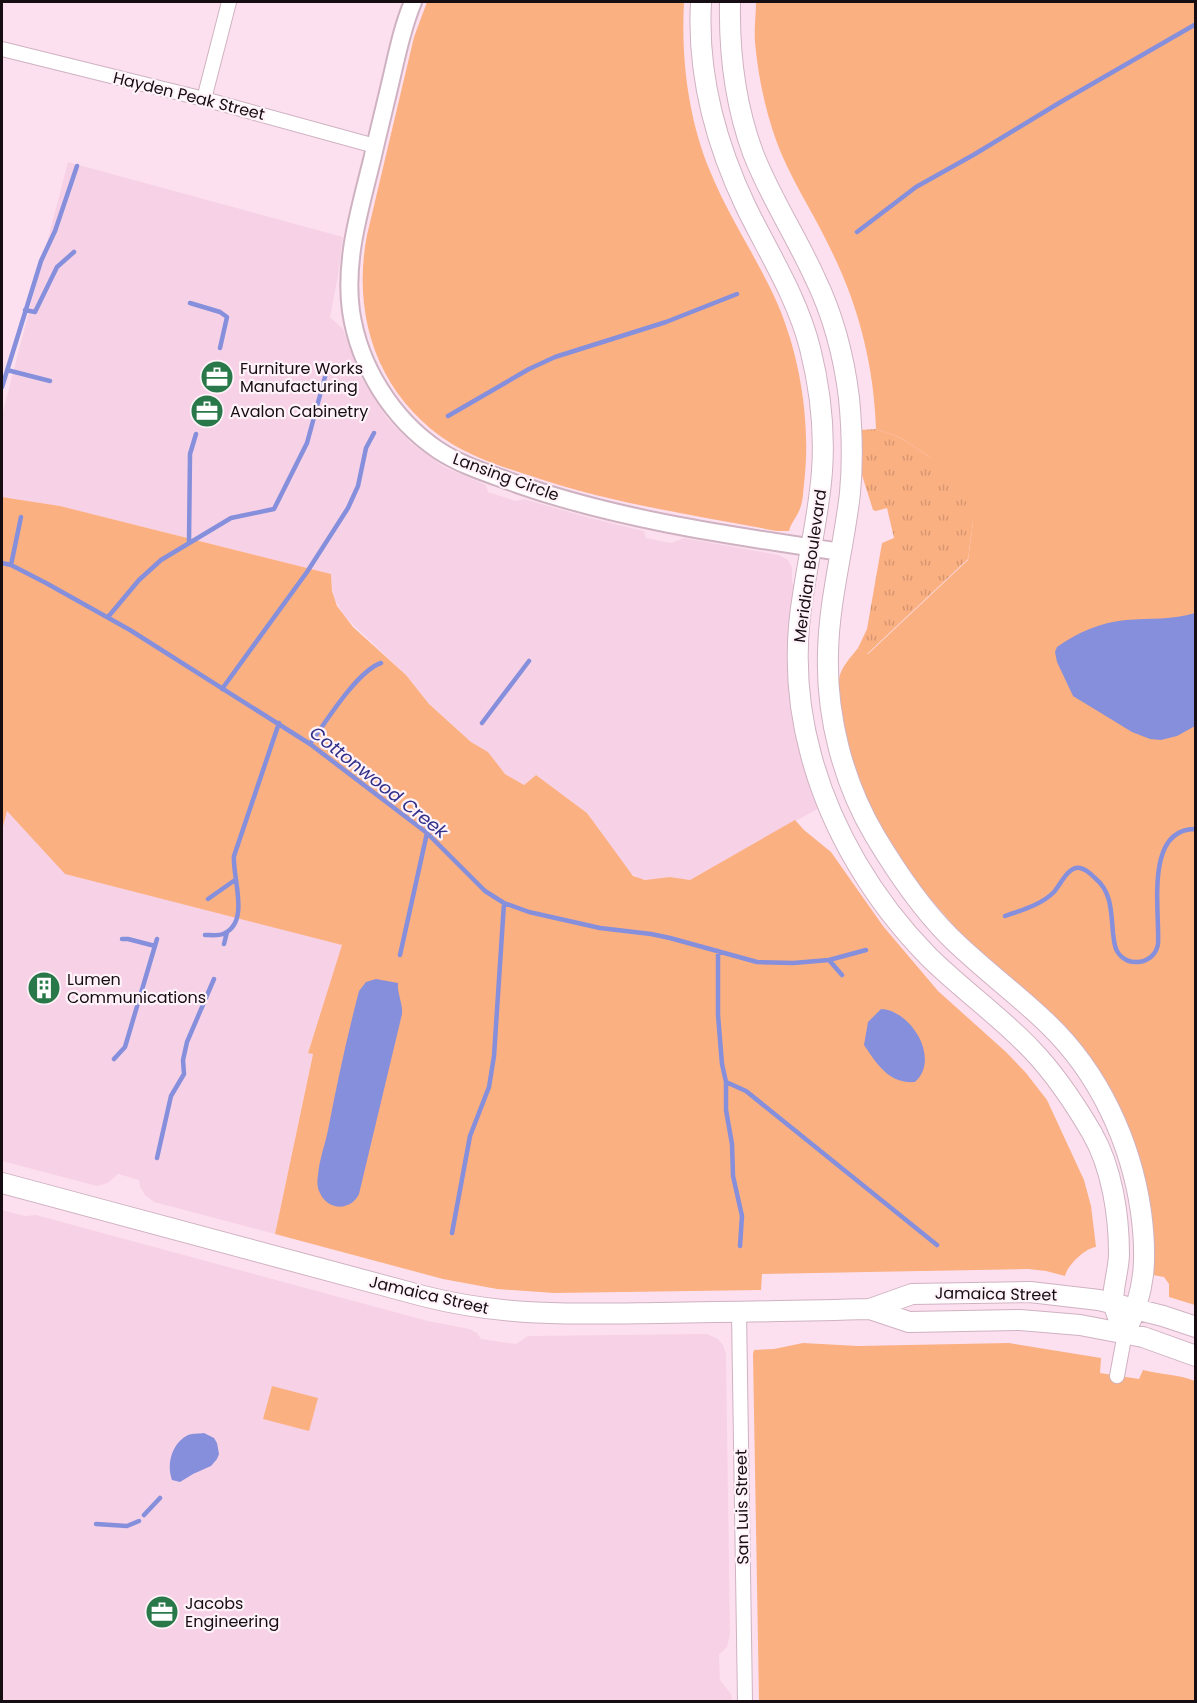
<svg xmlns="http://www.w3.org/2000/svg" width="1197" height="1703" font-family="Poppins,sans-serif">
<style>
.built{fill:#f7d2e6}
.grass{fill:#fbb082}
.park{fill:url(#park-tufts)}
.water{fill:#858fdc}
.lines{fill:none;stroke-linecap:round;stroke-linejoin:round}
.stream{stroke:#858fdc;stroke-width:4.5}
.minor-casing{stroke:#cfb2c1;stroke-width:16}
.tertiary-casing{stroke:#cfb2c1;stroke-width:20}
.secondary-casing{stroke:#cfb2c1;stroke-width:22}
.minor{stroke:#fff;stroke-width:14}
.tertiary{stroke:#fff;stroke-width:16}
.secondary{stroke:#fff;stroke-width:20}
.labels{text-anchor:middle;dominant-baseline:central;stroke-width:4.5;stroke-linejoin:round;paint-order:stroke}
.street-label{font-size:16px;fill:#160d12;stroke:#fff3f9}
.poi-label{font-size:16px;fill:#160d12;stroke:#fff3f9;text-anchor:start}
.water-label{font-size:18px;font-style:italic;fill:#31308a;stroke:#fff3f9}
</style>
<defs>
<pattern id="park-tufts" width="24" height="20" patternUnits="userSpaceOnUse" patternTransform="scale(1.5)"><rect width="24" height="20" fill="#fbb082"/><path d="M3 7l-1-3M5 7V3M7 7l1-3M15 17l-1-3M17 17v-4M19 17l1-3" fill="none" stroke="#d6966f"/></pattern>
</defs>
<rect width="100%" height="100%" fill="#fde0ef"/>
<path class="built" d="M68,162L343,237L338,276L330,317L343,329L360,376L387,418L411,443L444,467L486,485L488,492L516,501L524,499L590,518L644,531L646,538L671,543L684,538L779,555L788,560L792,567V582L795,587L819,808L690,880L670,877L654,880L639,879L628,871L587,813L536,775L524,785L513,780L501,770L488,752L471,742L429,704L406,675L344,616L333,596L331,574L60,506L2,497V415Z
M2,806L66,874L343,945L308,1052L313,1053L275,1234L154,1202L145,1195L140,1187L139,1180L118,1174L108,1183L97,1186L2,1161Z
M2,1210L25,1216L36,1215L428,1321L470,1329L477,1333L481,1339L516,1344L528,1336L698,1334H707L718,1339L723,1345L726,1354L730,1635L727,1647L719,1655L720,1680L731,1694L732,1701H2Z"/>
<path class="grass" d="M427,2H684C681,58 688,118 710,171C729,218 758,259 778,305C801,359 811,426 804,484C803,493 803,503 799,511C796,518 791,523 789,531H777C693,515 609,503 528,475C502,467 476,458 452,444C379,398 351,318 367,235L414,37Z
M756,2H1195V1305L1169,1297V1284L1164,1277L1153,1275C1152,1258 1154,1240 1152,1223C1148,1187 1138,1153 1124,1119L919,886C882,832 851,781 842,715C840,703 837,691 839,679C841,667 851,657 858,648L868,654L968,560L973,522L930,457L901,438L876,429C874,365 858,303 829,246C812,210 789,177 776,140C765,109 758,76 755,42C754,29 756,15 756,2Z
M2,497L60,506L331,574L332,591L337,606L353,627L406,675L429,704L471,742L488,752L505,774L524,785L536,775L587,813L633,876L645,880L670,877L690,880L795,820L804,830L831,852L883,926L938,991L1006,1052L1026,1073L1047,1100L1084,1180L1091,1206L1096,1247C1085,1248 1067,1266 1065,1276L1046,1271L1028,1269L762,1274L761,1290L554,1293L497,1289L443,1279L275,1234L313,1054L308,1053L342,945L65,874L7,811L2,830Z
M803,1343L858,1346L1009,1343L1101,1358L1100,1373L1139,1379L1143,1370C1161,1375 1178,1374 1195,1381V1701H759L753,1354L754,1350L774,1349Z
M272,1386L318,1398L309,1431L263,1419Z"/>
<path class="park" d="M876,429L901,438L930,457L949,473L961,487L973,522L968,559L867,654L858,648L867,629L882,543L894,538L887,508L876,511L873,510L861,472L860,430Z"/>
<path class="water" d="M1195,613V726L1177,736L1161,740L1150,739L1132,732L1073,696L1057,662L1055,652L1057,647C1076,633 1102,622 1126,620C1150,618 1172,620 1195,613Z
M376,979L398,983C397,994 403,1003 402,1014L359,1194C351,1211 328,1211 320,1193C317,1188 317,1181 318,1175C319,1160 325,1145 328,1130C337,1083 347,1037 359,991L366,982Z
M881,1009C911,1010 941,1059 915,1082C889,1084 877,1064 864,1045L868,1022Z
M204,1433L214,1438L217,1443L219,1454L217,1459L211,1466L193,1474L180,1482L172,1480C166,1464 172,1443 188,1435C193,1433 199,1434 204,1433Z"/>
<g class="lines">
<path class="stream" d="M857,232L916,187L975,154L1059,103L1196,24
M190,303L220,312L227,317L220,348
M25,310L35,312L57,267L74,252
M7,370L50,381
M2,387L41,261L55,231L77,166
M448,416L529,369L555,357L666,322L737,294
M189,542L190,454L196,434
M2,563L11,565L46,583L130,630L310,744L427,833L485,891L504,903L529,912L600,928L651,934L670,938L757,962L793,963L829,960L866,950
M11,565L21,517
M108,617L139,580L161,560L231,518L274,509L307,443L328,366
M222,689L307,572L348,508L358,486L366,448L374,433
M482,723L529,661
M310,744C325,723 357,671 381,663
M208,899L235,880
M1005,916C1022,910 1041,905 1054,892C1061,884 1068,866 1080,868C1086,869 1091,874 1095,878C1112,892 1111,912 1113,933C1114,939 1114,946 1117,951C1127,969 1155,964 1158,944C1160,911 1144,828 1196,829
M205,935C210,935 218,936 223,934C251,923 232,877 234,856L279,723
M122,939H128L155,946
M224,944L227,932
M718,951V1015L722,1064L726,1082V1110L732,1144L733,1176L742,1216L740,1246
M400,955L427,833
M829,960L842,975
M114,1059L125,1047L157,939
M726,1082L746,1091L937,1245
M157,1158L171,1096L184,1074L183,1060L187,1042L214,979
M452,1233L470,1136L489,1087L494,1056L504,903
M144,1515L160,1498
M96,1524L127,1526L139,1521"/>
<g class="minor-casing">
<path id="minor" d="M2,49L204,99L375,146
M204,99L229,2
M739,1312L745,1702
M1117,1376L1125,1333"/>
</g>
<g class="tertiary-casing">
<path id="tertiary" d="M413,2C404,23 399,45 394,67C387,98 379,129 372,160C360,209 344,260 351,311C359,366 392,419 438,450C462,466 490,474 517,484C619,520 734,536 841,552"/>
</g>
<g class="secondary-casing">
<path id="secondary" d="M701,2C697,74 715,142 746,207C769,254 797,297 810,348C820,388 825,430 822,471C819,513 809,554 803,595C794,648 797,704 811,755C831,830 874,901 928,956C961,989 1000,1016 1032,1050C1056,1075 1075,1104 1092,1133C1112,1168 1119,1215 1119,1254C1119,1270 1111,1292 1114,1305C1116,1314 1121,1324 1125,1333
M730,2C729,53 735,104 753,153C770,197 796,236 815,278C833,315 844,357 849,398C852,429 853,461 850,493C844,547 829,599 828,653C826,716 843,782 875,836C896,871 920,907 949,936C980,967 1016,993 1048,1024C1099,1073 1131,1142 1141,1212C1147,1257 1146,1291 1125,1333
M2,1183L423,1296C505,1317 575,1314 659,1313C730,1312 800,1311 870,1309L912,1294L1030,1292L1099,1300L1163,1316L1196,1327
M870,1309L909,1322L1020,1320L1080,1325L1143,1337L1196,1356"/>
</g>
<use href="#minor" class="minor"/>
<use href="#tertiary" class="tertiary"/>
<use href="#secondary" class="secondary"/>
</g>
<defs>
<g id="office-disc" transform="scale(1.725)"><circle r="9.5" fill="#297849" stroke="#fff3f9"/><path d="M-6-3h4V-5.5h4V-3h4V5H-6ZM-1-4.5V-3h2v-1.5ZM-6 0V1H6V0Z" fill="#fff"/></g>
<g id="building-disc" transform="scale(1.725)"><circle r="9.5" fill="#297849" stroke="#fff3f9"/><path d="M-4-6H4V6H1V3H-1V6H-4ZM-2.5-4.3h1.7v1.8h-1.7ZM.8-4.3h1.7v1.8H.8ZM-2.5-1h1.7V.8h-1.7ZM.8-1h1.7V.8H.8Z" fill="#fff"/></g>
</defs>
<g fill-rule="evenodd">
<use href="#office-disc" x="217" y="377"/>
<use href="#office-disc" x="207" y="411"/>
<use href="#building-disc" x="44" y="988"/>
<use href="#office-disc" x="162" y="1612"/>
</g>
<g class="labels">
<g class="street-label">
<text transform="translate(189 96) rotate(14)">Hayden Peak Street</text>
<text transform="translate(506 477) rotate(20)">Lansing Circle</text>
<text transform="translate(810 566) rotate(-82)">Meridian Boulevard</text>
<text transform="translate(996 1294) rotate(1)">Jamaica Street</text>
<text transform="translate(429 1295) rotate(13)">Jamaica Street</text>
<text transform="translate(742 1507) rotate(-91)">San Luis Street</text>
</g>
<g class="poi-label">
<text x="240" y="368">Furniture Works<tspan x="240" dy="18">Manufacturing</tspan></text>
<text x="230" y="411">Avalon Cabinetry</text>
<text x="67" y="979">Lumen<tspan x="67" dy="18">Communications</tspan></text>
<text x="185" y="1603">Jacobs<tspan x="185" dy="18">Engineering</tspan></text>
</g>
<g class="water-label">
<text transform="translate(379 782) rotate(38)">Cottonwood Creek</text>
</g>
</g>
<rect width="1197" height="1703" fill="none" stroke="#160d12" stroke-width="6"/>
</svg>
